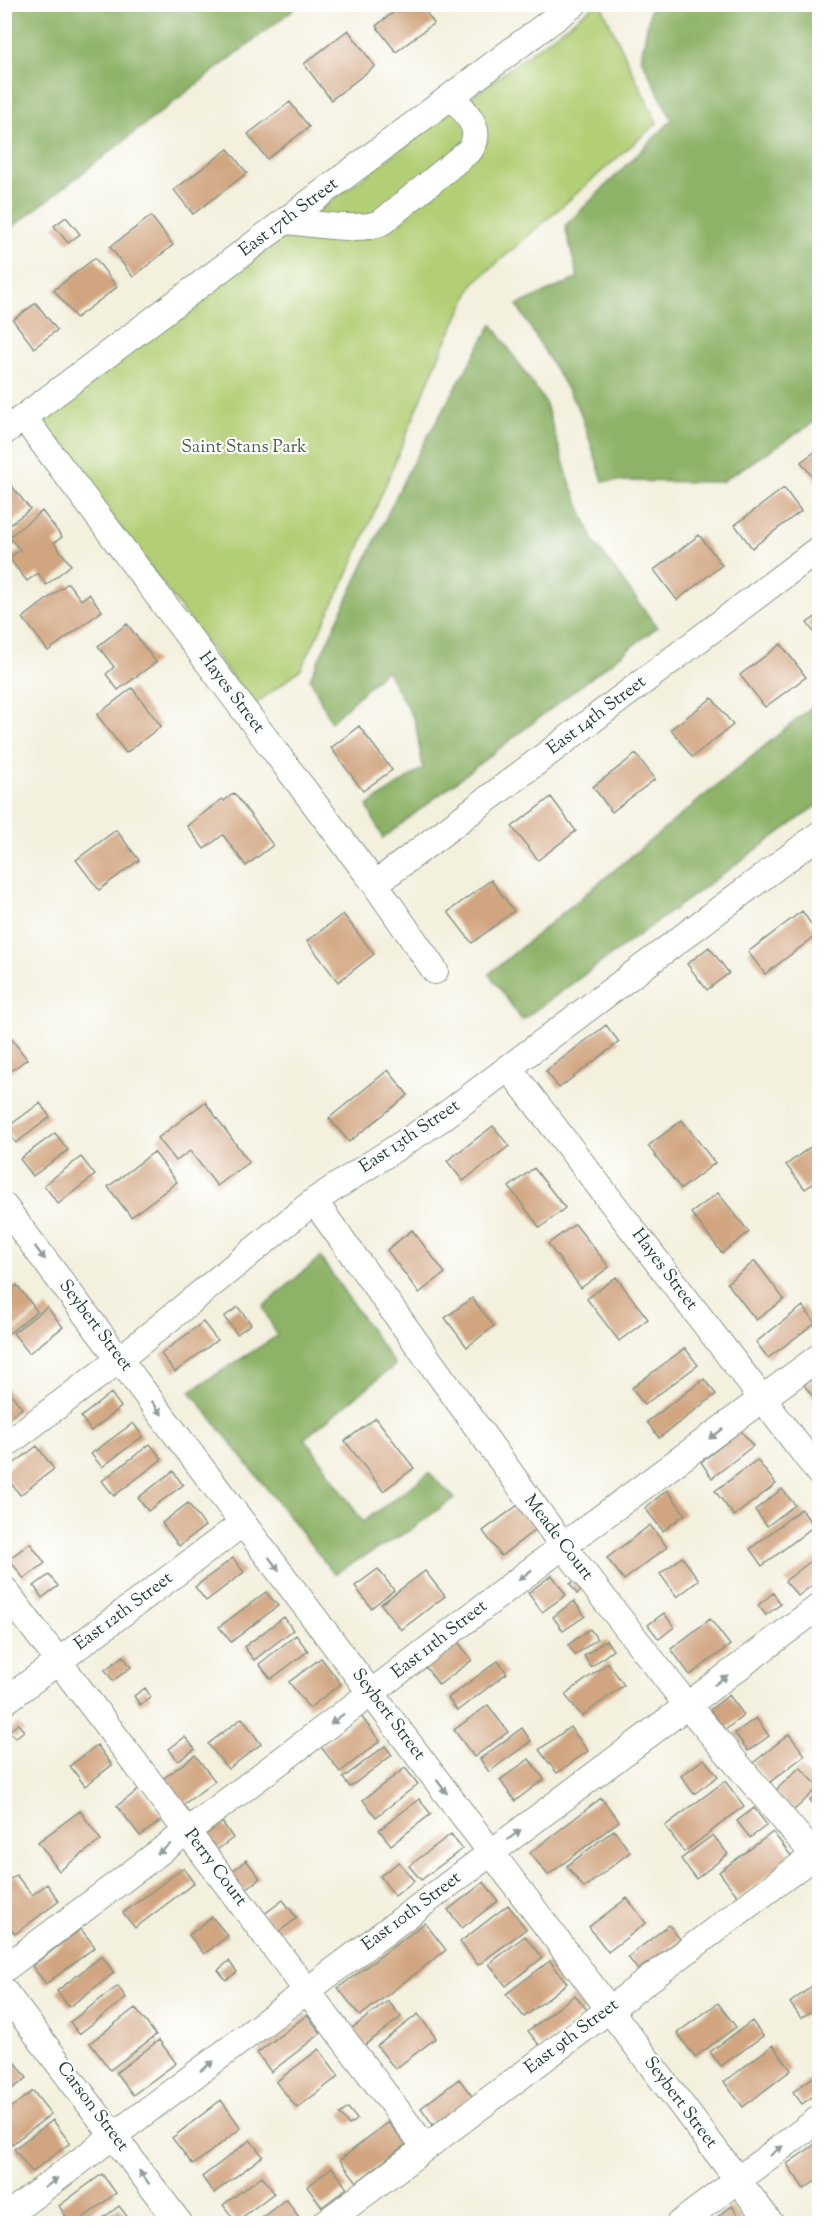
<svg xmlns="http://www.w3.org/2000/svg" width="824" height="2228" font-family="'Sorts Mill Goudy',serif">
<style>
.green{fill:#b3cf76;stroke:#698655;stroke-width:1.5}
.forest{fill:#8eb267;stroke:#56784e;stroke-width:1.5}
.building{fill:#d1a580}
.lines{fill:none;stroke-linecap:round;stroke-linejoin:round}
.minor-casing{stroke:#899688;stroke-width:28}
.minor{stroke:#fff;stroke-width:26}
.oneway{fill:#8f9e9a}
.labels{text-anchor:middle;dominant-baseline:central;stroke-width:4.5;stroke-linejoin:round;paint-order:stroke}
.street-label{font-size:18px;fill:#1f3d34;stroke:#fff}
.park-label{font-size:18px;fill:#446244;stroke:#fff}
</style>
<rect width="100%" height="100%" fill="#fff"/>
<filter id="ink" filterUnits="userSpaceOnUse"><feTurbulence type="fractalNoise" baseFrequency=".0167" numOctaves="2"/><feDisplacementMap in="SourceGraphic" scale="12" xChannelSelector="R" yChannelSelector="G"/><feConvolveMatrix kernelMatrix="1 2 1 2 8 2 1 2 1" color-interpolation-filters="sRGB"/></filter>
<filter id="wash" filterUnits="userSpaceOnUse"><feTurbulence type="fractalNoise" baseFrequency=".008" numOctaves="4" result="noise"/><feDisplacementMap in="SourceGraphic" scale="24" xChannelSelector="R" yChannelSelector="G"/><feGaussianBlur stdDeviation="1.35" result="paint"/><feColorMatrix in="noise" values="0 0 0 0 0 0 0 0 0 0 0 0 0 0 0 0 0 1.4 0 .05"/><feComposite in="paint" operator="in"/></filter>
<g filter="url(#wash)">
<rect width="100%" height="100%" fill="#f3f0dd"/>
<path class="green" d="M595,5H601L657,123L474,283L439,356L353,563L301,669L253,706L40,418Z"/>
<path class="forest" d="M5,4H299V5L5,233Z
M651,5H819V419L721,482L603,481L580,411L517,305L578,278L565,226L672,120L641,58Z
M492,324L545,402L568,477L594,542L657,627L383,838L367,806L423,768L415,721L386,670L331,722L310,678L408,471Z
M819,701V804L522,1020L489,974Z
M320,1257L395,1365L305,1438L363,1522L429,1473L454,1498L410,1530L334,1574L190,1391L277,1336L263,1307Z"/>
<g id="blocks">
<path class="building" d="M404,4H420L434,23L396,52L376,26Z
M348,30L375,66L331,100L304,64Z
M290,102L309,127L267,159L248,134Z
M228,149L247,173L193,214L174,190Z
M151,216L173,245L133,277L110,247Z
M66,217L80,234L68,243L54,226Z
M95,258L117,287L76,318L54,290Z
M36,303L57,330L34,348L13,320Z
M820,448V486L801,462Z
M4,476L30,509L4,529Z
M784,488L801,511L752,548L735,525Z
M42,511L62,537L54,543L71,565L46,585L38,573L27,581L9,558L20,550L9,537Z
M699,535L722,565L677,600L654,570Z
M68,583L81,600L89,594L102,611L48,651L23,618Z
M820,614V640L807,623Z
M127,624L156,662L118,690L106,674L114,667L98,646Z
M781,644L806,677L765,707L740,675Z
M132,688L161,726L126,753L97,715Z
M712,698L733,725L692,757L671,729Z
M359,726L392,770L363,791L331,748Z
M636,754L655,779L612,812L593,787Z
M234,793L273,845L246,866L223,835L204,849L187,826L222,799L224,801Z
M551,797L576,831L538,860L512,827Z
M116,830L139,860L99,890L76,860Z
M491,880L514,911L472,943L448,912Z
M802,911L818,934L765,974L748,952Z
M343,914L374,954L338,982L307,941Z
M709,947L729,973L707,990L687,964Z
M606,1025L619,1042L559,1088L546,1071Z
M11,1038L27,1059L4,1076V1043Z
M388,1070L408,1095L349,1142L329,1118Z
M205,1102L249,1162L217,1186L190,1151L176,1161L158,1138Z
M40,1103L50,1117L16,1143L5,1129Z
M682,1120L715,1163L681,1189L648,1146Z
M493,1126L509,1146L463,1181L447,1161Z
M55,1133L68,1150L33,1176L20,1159Z
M820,1140V1179L805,1189L786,1165Z
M154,1152L177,1182L131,1217L108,1187Z
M81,1157L95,1175L58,1204L44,1185Z
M534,1168L565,1208L540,1228L509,1187Z
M718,1193L749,1232L722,1253L691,1213Z
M575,1224L609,1267L581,1288L548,1244Z
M412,1230L445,1273L419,1293L387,1250Z
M755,1261L784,1299L756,1320L727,1283Z
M616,1277L648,1319L619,1341L587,1299Z
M17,1285L37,1311L4,1337V1295Z
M472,1298L494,1326L467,1347L445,1318Z
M803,1306L815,1323L768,1358L756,1342Z
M47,1307L63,1327L29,1353L13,1333Z
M238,1307L251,1324L237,1334L224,1317Z
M203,1322L217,1340L175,1372L161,1354Z
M685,1348L698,1365L644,1405L632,1388Z
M820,1373V1394L814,1398L804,1385Z
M704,1379L716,1394L659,1438L647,1422Z
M4,1385L22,1408L4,1422Z
M111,1393L121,1407L91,1431L81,1417Z
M376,1418L414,1468L383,1491L345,1441Z
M133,1423L143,1436L102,1467L91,1454Z
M741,1431L753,1446L712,1478L701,1462Z
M150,1444L162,1459L114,1496L102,1481Z
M37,1446L54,1469L20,1495L4,1474V1471Z
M757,1460L776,1484L734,1516L715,1491Z
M173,1471L183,1485L148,1511L138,1498Z
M782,1489L795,1505L767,1526L755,1510Z
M667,1490L685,1514L663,1531L645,1508Z
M522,1502L540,1526L501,1556L483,1531Z
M188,1503L205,1526L179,1546L162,1523Z
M801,1509L814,1526L762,1566L750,1549Z
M650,1525L667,1547L624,1580L607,1558Z
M30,1543L45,1563L24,1579L9,1559Z
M820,1554V1579L798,1596L785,1581Z
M682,1557L699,1580L677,1597L660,1574Z
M233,1558L244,1572L206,1601L195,1587Z
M378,1569L394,1590L371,1608L355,1586Z
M425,1571L445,1596L401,1630L381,1604Z
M49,1575L58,1586L42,1598L34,1586Z
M552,1575L566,1595L542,1612L528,1593Z
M580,1577L587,1587L577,1594L570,1584Z
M266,1592L278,1606L231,1642L219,1627Z
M773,1593L781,1604L766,1615L758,1605Z
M574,1601L585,1616L563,1631L553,1617Z
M664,1613L674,1627L659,1639L648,1625Z
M284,1617L293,1630L254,1660L244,1647Z
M710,1619L730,1645L690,1675L671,1649Z
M590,1629L597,1639L575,1655L568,1645Z
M296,1635L308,1651L271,1679L259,1664Z
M606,1640L613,1650L591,1667L584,1656Z
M458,1642L472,1660L439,1685L425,1666Z
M123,1656L131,1667L113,1681L105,1670Z
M321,1658L341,1684L309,1708L289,1682Z
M498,1661L507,1673L457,1711L448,1698Z
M608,1663L624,1685L582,1716L565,1695Z
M145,1688L151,1697L140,1705L134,1696Z
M729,1695L744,1715L725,1730L710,1710Z
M488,1705L508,1732L474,1757L454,1730Z
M361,1716L380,1741L340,1772L321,1747Z
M242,1718L261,1744L228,1769L208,1744Z
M756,1718L769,1736L748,1751L735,1733Z
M18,1724L24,1731L15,1738L9,1731Z
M570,1727L588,1751L557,1773L539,1750Z
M522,1728L531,1741L489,1772L480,1759Z
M789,1734L805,1755L769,1783L753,1763Z
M185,1737L195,1749L178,1761L169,1749Z
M97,1745L112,1765L85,1786L70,1766Z
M385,1746L392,1755L350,1787L343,1778Z
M195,1755L215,1781L180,1807L160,1781Z
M529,1759L544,1779L515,1801L500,1780Z
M704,1759L718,1776L694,1794L681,1776Z
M800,1767L819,1787L793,1811L774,1792Z
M405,1768L418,1784L376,1817L363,1800Z
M725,1781L744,1806L684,1852L665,1826Z
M140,1789L163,1819L140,1836L117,1806Z
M820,1793V1813L810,1800Z
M601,1798L619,1821L548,1875L530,1853Z
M419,1799L431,1814L391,1845L379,1830Z
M754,1808L767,1825L750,1838L737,1821Z
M80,1811L101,1840L59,1871L38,1842Z
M222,1822L233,1838L214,1852L203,1837Z
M614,1830L630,1852L584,1888L567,1866Z
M773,1832L792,1857L739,1898L719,1872Z
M451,1834L462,1849L421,1880L409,1866Z
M713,1835L728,1854L696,1879L681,1859Z
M246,1860L260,1878L241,1893L227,1876Z
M399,1862L414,1881L395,1896L380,1876Z
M183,1868L194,1883L135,1928L123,1913Z
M16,1875L32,1895L47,1884L59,1901L15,1934L4,1920V1884Z
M484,1882L498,1901L462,1928L448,1910Z
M627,1898L646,1923L608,1952L589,1927Z
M283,1900L297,1918L277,1933L263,1915Z
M508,1905L526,1929L478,1965L460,1942Z
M212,1917L228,1936L204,1954L189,1935Z
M425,1923L446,1950L360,2016L338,1988Z
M669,1925L680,1939L638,1970L628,1957Z
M81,1929L95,1947L46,1984L32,1966Z
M525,1936L542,1958L506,1986L489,1964Z
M102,1956L114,1973L69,2007L57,1991Z
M229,1961L237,1972L226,1980L218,1970Z
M550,1961L567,1983L524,2017L506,1994Z
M820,1980V2005L801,2018L790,2003Z
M118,1986L126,1998L79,2034L70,2022Z
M575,1995L587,2010L540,2046L528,2031Z
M388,2001L401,2017L364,2046L351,2029Z
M718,2003L736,2027L695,2057L677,2033Z
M135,2008L156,2035L110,2070L90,2043Z
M418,2014L436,2038L395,2069L377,2046Z
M307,2015L321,2033L271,2072L257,2053Z
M752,2021L763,2036L721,2066L710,2052Z
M159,2040L176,2063L133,2095L116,2073Z
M773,2045L791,2070L743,2107L724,2082Z
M319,2049L339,2076L297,2108L276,2082Z
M16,2063L27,2078L4,2095V2071Z
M820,2072V2091L802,2104L793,2092Z
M459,2079L472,2096L433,2125L421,2108Z
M33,2091L51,2114L12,2144L5,2134V2112Z
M221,2100L241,2128L193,2165L172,2138Z
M348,2108L357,2119L349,2125L340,2114Z
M53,2120L70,2143L32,2172L14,2149Z
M388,2122L406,2144L357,2182L340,2160Z
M250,2140L263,2156L214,2193L202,2177Z
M820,2141V2178L804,2189L787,2164Z
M332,2167L347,2188L322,2207L307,2187Z
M102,2174L116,2193L75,2224H71L59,2206Z
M262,2176L274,2193L236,2222L223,2205Z
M286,2199L304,2224H254Z
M119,2206L133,2224H95Z
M732,2206L743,2222L740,2224H708Z"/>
</g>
</g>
<g filter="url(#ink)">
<use href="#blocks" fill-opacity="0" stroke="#899688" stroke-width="1.5"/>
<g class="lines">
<g class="minor-casing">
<path id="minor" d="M286,221C310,223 361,233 382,222L470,150C485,129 465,112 452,96
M24,418L375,884L435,971
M4,432L574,4
M375,884L820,548
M508,1067L820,1474
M314,1201L563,1546L687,1705L820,1862
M4,1206L771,2224
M4,1446L120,1359L314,1201L439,1120L820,834
M4,1589L425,2147
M4,1702L243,1523
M4,1969L371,1693L563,1546L820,1356
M4,1991L180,2224
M4,2218L820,1606
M324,2224L820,1851
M679,2224L820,2118"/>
</g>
<use href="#minor" class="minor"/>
</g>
<defs><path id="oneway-solid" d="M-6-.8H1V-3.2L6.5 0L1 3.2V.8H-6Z" transform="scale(1.5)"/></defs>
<g class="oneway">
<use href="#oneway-solid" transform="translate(40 1253) rotate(53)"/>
<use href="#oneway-solid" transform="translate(157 1408) rotate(53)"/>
<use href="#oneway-solid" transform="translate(716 1434) rotate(144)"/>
<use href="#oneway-solid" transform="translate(274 1564) rotate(53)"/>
<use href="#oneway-solid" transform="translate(525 1575) rotate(142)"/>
<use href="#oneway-solid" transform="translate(721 1680) rotate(-37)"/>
<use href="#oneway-solid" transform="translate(337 1719) rotate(143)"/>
<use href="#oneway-solid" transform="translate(442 1787) rotate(53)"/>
<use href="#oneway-solid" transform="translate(514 1835) rotate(-37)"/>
<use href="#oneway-solid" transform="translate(164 1849) rotate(143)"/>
<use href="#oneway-solid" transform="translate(207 2066) rotate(-37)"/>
<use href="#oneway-solid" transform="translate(776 2151) rotate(-37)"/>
<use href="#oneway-solid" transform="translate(144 2177) rotate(-127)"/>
<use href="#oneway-solid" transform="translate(51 2183) rotate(-37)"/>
</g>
</g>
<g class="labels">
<g class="street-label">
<text transform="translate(289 218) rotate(-37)">East 17th Street</text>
<text transform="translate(231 693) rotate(53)">Hayes Street</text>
<text transform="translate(597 716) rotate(-37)">East 14th Street</text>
<text transform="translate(410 1137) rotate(-34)">East 13th Street</text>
<text transform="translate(664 1270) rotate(53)">Hayes Street</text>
<text transform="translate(95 1326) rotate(53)">Seybert Street</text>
<text transform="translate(558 1538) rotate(53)">Meade Court</text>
<text transform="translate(124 1612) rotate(-37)">East 12th Street</text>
<text transform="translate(440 1640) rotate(-38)">East 11th Street</text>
<text transform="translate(388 1715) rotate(53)">Seybert Street</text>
<text transform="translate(215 1868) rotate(53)">Perry Court</text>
<text transform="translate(412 1912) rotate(-37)">East 10th Street</text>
<text transform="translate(572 2037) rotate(-37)">East 9th Street</text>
<text transform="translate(680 2103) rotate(53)">Seybert Street</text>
<text transform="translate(92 2107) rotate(53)">Carson Street</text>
</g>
<g class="park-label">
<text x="244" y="448">Saint Stans Park</text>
</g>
</g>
<rect width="824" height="2228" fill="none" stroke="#fff" stroke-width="24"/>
</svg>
